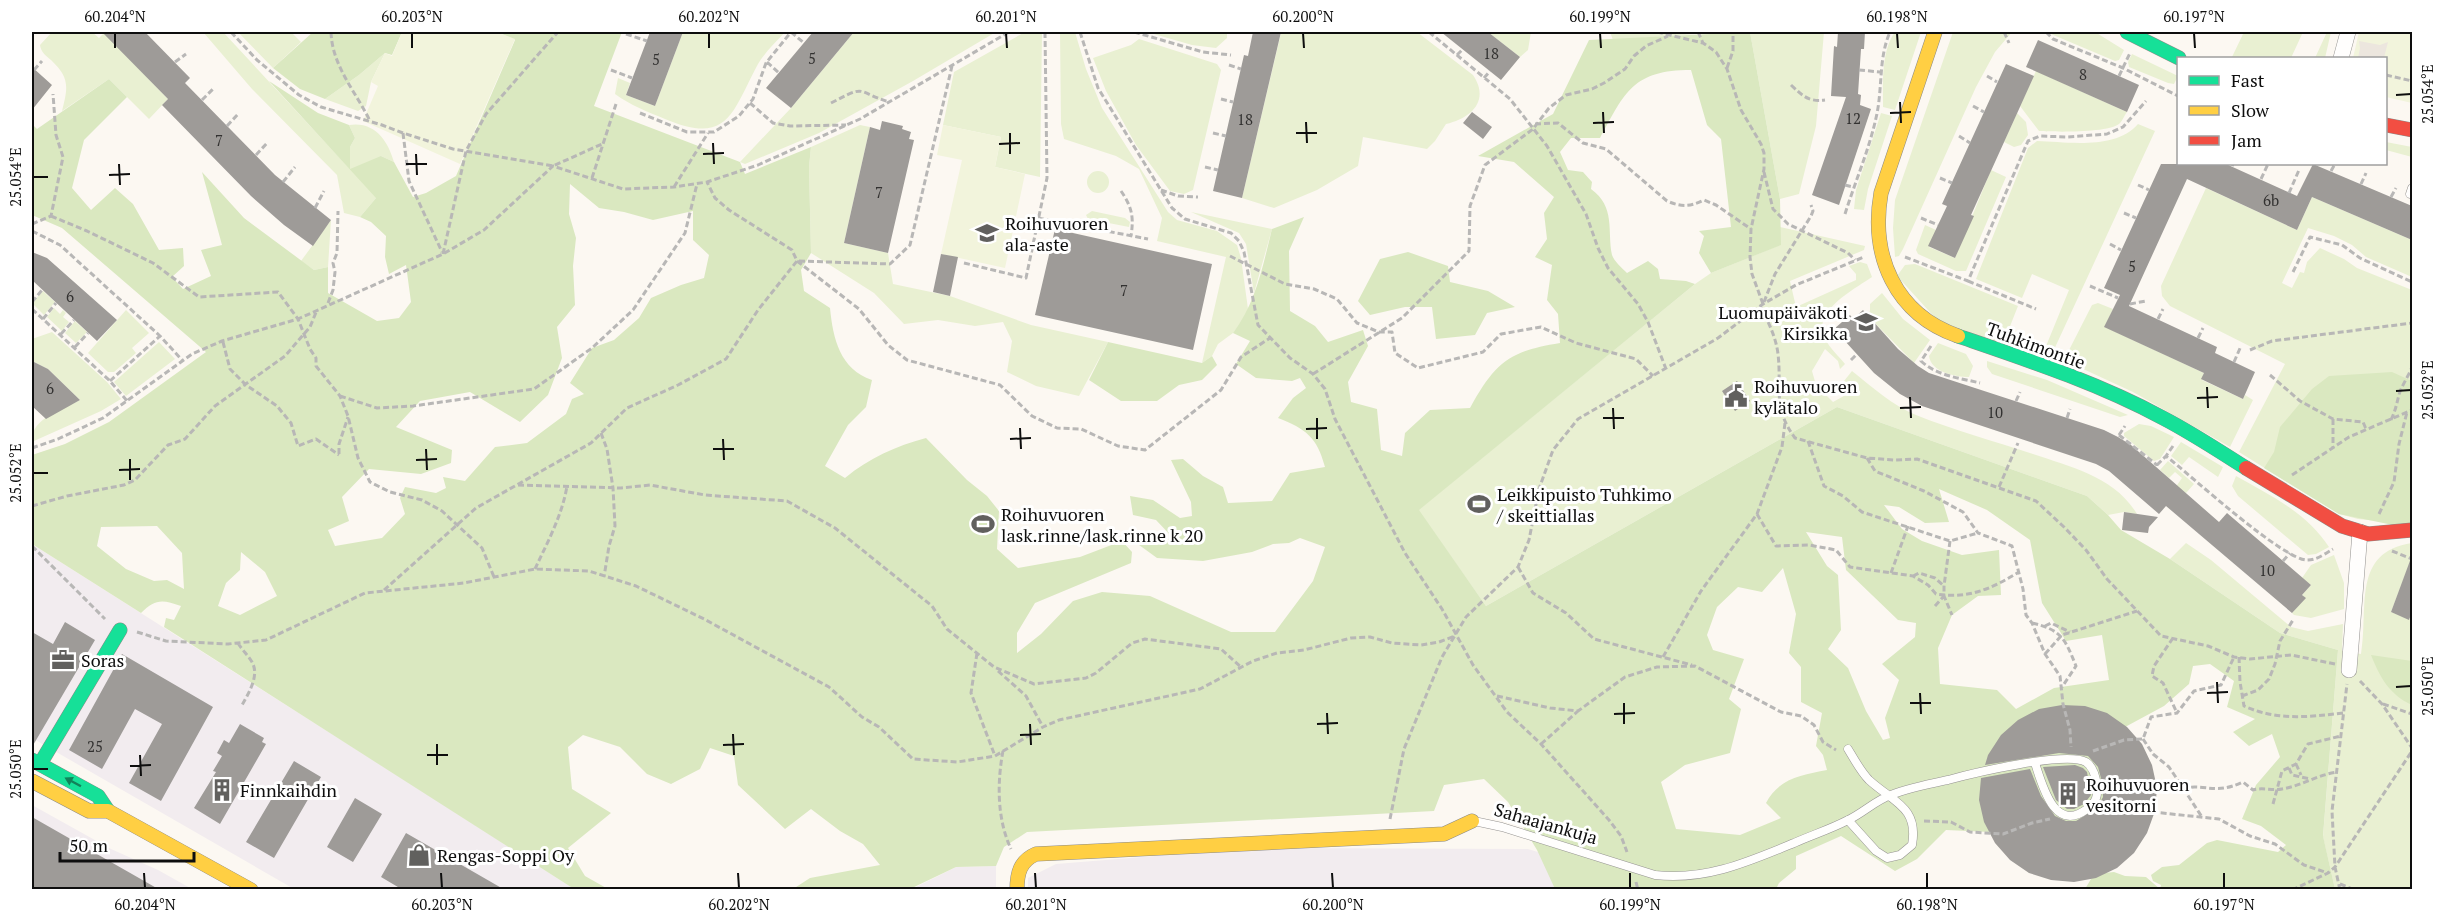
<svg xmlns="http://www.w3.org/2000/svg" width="2444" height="921" font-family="'PT Serif',serif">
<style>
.industrial{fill:#f2ecef}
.green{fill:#e9f0d2}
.forest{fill:#dae8c0;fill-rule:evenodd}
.pitch{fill:#f2f4dc}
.plaza{fill:#ece6de}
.building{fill:#9e9b98}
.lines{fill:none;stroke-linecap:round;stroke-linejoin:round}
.lane-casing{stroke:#959391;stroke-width:9}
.street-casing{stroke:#959391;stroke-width:16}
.fast-casing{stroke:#8c8a87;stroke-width:15}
.slow-casing{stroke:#8c8a87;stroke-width:15}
.jam-casing{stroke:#8c8a87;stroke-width:15}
.path{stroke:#b8b7b6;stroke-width:3;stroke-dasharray:6 3;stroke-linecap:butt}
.lane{stroke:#fffefd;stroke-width:8}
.street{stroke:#fffefd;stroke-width:15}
.fast{stroke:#16e098;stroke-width:14}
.slow{stroke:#ffcf43;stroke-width:14}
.jam{stroke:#f24e42;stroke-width:14}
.oneway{fill:#12825a}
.ticks{fill:none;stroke:#0e0e0e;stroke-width:2}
.labels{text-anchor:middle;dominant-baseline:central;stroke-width:6;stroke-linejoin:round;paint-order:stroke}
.number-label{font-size:15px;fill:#323130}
.poi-label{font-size:18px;fill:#0e0e0e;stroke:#fff;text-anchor:start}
.street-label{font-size:18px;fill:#0e0e0e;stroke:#fff}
.neatline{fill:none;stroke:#0e0e0e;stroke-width:2}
.ticks-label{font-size:15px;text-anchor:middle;fill:#0e0e0e}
</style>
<rect width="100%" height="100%" fill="#fcf8f2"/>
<path class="industrial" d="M32,544L425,793L574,889H294L32,738Z
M32,805L111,849L158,870L192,889L35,890L32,887Z
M1254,848L1528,849L1567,861L1576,890H1028V878L1056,864Z
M996,866V889L910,890L956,867Z"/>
<path class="green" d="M52,32H92L99,38L104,33L168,99L149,119L109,79L62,111C68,87 70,78 51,60C45,55 41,52 40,45Z
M203,32H223L349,168L350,147L355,138L349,125C375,121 388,141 394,162L381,156L376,198L360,217L344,213L337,175L252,89Z
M238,32H291L301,42L273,68Z
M683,32H785C776,42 765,52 758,64C732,112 729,146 665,119C648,112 630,105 615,94L618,78L630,83L626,95L655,106Z
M854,32H996L913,81L819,133L745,164L740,162L791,108Z
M1025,32L1042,33L1040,177L995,167L1001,137L943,125L954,72Z
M1060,32H1075L1086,69L1102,108L1168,212L1177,220L1217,231L1237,245L1241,258L1248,309L1246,316L1233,333L1218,344L1212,356L1202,363L1226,257L1157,241L1162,218L1139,169L1116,156L1064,139L1061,124Z
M1147,32H1227V38L1216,48L1192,45Z
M1277,32H1417L1473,75C1490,100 1472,118 1446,124L1435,141L1427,149L1363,137L1358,166L1317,190L1274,208L1242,198L1281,33Z
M1488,32H1531L1528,50L1520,57Z
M1610,32H1726L1613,40Z
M1750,32H1824L1816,126L1799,194L1780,199Z
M1895,32H1921L1895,110L1883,107C1883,84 1881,51 1895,32Z
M1953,32H2012L1995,52L1976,87L1903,249L1899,256L1895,257L1893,228L1895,200Z
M2049,32H2095L2124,50L2119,60L2115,61L2051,34Z
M2244,32H2303L2291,58H2235L2232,57Z
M2327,32H2331L2325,58H2315Z
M1139,39L1217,64L1221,70L1193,190L1184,194L1170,191L1136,145L1106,91L1093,58L1131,45Z
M385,53L371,82L366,106L358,111L325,99L359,75Z
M2132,54L2178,76L2174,84L2168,83L2129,67L2128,62Z
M2036,71L2127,112C2124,116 2122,122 2119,124C2108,133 2054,132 2039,131L2020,106Z
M1881,113L1892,116L1868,189L1864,210L1854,209L1856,190Z
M2017,113L2026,122L2028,135L2021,145L2014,147L2004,142Z
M2138,124L2155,131L2052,354L2044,351L2069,290L2032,274L2022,298L1976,279L2028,148L2037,141C2068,142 2116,150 2138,124Z
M860,125L870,127L844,243L888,253L893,284L950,296L1031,325L1108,342L1079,396L1036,386L1007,372L1012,341L1003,322L975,326L938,320L904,324L874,293L811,253L809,167L811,147Z
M2386,142L2412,147V157L2386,150Z
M1991,170L2006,177L1966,271H1956L1918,254L1916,250L1925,225L1936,230L1929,247L1955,258Z
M1087 182a11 11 0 1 1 22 0a11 11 0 1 1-22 0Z
M2206,188L2297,230L2312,197L2412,240V277L2366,257L2352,245L2334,236L2308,228L2282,283L2292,288L2300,272L2304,273L2307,262L2320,248L2344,259L2357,268L2412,290V524L2358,519L2339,514L2239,452L2285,364L2170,306L2162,296L2161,286Z
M1092,211L1125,218L1130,222L1129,227L1088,219L1086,215Z
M1191,212L1272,229L1254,293L1246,244L1239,233Z
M331,220L328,267L314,270L301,261Z
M1780,227L1865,246L1864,250L1790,281L1796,307L1856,280V274L1849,266L1860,262L1867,264L1872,277C1855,289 1811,311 1825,338C1829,348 1839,356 1845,364L1840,369L1838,361L1825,349L1812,371L1816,385L1833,402L1853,391L1844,381L1852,371C1872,387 1892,405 1916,415C1953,430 1994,441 2033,454C2071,467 2115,477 2137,514L2124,512L2108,515L2087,496L1837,407L1486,606L1418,510L1695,284L1711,273L1780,245Z
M1915,264L2018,306L2003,344L1938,321L1897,276L1905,265Z
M43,291L55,302L44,315L32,303Z
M1882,293L1903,319L1930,340L1914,363L1867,315L1870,311V304Z
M2098,303L2113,309L2105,327L2204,373L2202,380L2243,399L2245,395L2253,400L2230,447L2133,392L2068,362L2067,354L2092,305Z
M54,308L60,314L63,310L66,313L63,317L69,322L62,331L47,317Z
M126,310L149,333L132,348L136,353L114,372H108L88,353Z
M75,321L87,332L76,343L65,333Z
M52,332L107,382L121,399L101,411L34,441L32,440C31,419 63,409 80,400L48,369L32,361V339Z
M159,342L175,359L126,396L114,382Z
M1938,343L1966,354L1973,366L1969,377C1955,377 1931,372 1929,356Z
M1987,361L2047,380L2128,415L2120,417L1992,374L1987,367Z
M2139,424L2151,426L2174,437L2160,459L2154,461L2124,436V433Z
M2181,442L2223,467L2218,477L2189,457L2182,465L2171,456Z
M2168,461L2194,484L2186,493L2175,488L2182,478L2175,472L2169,478L2160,470Z
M2236,476C2270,495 2307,513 2329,547L2316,554L2308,555L2238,496L2232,486Z
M2186,543L2211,560L2291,627L2308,631L2343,624L2342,651L2361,654C2369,608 2351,552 2412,543V563L2410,562L2391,612L2409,619L2412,618V889H2335L2323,837L2338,650L2280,633L2170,559Z
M2334,555L2344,583V609L2311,618L2294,615L2292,613L2305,598L2302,595L2311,585L2302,578L2311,565Z"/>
<path class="forest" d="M313,32H402L392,55L385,53L359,75L325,99L300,89L273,68Z
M497,32H622L594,106L740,162L745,174L811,147L809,167L811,253L801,270L804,291L830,308C833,339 840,369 872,380L866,407L848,425L825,466L845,478C869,458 896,446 926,438L967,480L987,496L999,511L997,549L1018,568L1080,557L1122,541L1132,552L1131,563L1035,603L1017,633V653L1041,634L1073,601L1102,592L1150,596L1231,632H1275L1313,581L1325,547L1300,538L1289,543L1273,544L1252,552L1203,561L1157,558L1135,542L1174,539L1156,520L1133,515L1130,496L1153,500L1180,518L1192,516L1191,502L1171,460L1183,459L1203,476L1223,487L1228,503L1272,501L1290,473L1325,467C1317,437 1306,429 1278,418L1293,398L1306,388L1300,378L1292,381L1256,378L1236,364L1250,341L1233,333C1256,303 1263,265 1272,229L1304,217L1289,251L1290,311L1315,326L1328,342L1363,330L1368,346L1348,382L1351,402L1377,409L1381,450L1402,456L1405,433L1430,410L1470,408C1495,363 1509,351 1560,343L1558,314L1547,300L1552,265L1535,257L1547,239L1544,213L1554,197L1514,162L1478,156L1553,114L1589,40L1750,32L1780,199L1781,245L1711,273L1699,253L1704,236L1699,231L1731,227L1721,139L1707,125L1691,70C1633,70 1625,92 1600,138H1571L1560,152L1568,170L1583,172L1592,182L1591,189C1616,207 1607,231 1612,255C1614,261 1622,268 1627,273L1648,261L1658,269L1660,279L1686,281L1695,284L1419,510L1486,606L1837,407L2087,496L2108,515L2121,530L2170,559L2280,633L2338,650L2323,836L2335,889H2085L2094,874L2114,872L2125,876L2146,877L2160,889L2161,885L2153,881L2151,875L2162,867L2179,865L2207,843L2217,840L2278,852L2286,845L2261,826L2242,819L2256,785L2280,757L2272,734L2249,746L2233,732L2255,719L2227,707L2234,681L2210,664L2193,666L2189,684L2164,706L2101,740L2107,828L1990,832L1946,830L1917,859L1895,871L1841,836L1796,856V869L1779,883L1776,889H1555L1537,850L1508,802L1484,779L1444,785L1434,811L1027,832L1004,847L996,866L956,867L910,889H793L810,878L880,865L863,844L840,831L811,809L785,829L738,785L734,756L710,748L700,769L671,784L647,774L620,747L583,735L568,747L572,789L611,813L568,848L585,876L608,889H574L164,627L166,618L174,620L181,606C162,599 155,599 141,613L32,544V455L65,444L109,422L206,352L62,228L32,215V124L37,129L109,79L127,97L84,140L72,188L91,210L115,188L133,204L159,250L183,248L184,266L172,277L183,289L211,276L201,250L222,245L202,172L244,218L314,270L328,267V293L377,321L399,318L411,302L406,265L389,274L385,257L386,236L371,222L360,217L376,198L269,81L318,113L349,125L355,138L350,147V169L381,156L394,162L413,197L426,193L456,176L515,40ZM570,184L599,208L624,212L653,220L693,211V240L709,255L704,278L681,285L651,298L639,318L614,340L592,348L570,383L584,394L572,399L566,414L527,443L495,447L465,481L443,477L446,488L436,493L405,487L400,498L405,514L382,538L335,546L328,530L349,521L342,497L369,469L421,474L451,463L452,450L396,427L420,401L470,392L520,422L548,395L562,358L557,327L575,305L573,266L576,238L569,214ZM1939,489L1987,510L2030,540L2042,603L2066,641L2102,635L2109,680L2054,688L2016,709L1997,690L1940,684L1938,648L1952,615L1978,596L2001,595L1999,550L1962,555L1922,541L1902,529L1884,505L1899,507L1925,523L1949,522ZM157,526L182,553L184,589L167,580L154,581L126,569L97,546L101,527ZM1806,532L1842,537L1846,570L1898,620L1916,623L1915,637L1882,664L1899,680L1885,718L1890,738L1883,740L1866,711L1848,668L1828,649L1841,630L1838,575L1827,566ZM241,552L265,572L277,596L240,615L218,606L226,583L240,570ZM1783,568L1796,614L1789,653L1801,667V702L1822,713L1816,746L1823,755L1827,770C1802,775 1779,778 1766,803L1781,818L1740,835L1676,829L1661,782L1685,765L1730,753L1741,709L1729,699L1744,659L1713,650L1707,635L1717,607L1738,587L1762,592Z
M1408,252L1448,266L1450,282L1488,291L1515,307L1487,313L1475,335L1436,339L1432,307H1405L1370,315L1358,301L1380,259Z
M1108,342L1202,363L1212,356L1217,365L1202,380L1179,385L1157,401H1121L1089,380Z
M2392,372L2412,381V524L2393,525L2339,514L2264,468L2274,452L2280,427L2312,389L2329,376Z
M2371,655L2412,661V705C2390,695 2380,678 2371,655Z"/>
<path class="pitch" d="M402,32H497L515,39L460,164L363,121L378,86L371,82L385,53L392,56Z
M2359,32H2412V103L2386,97V58H2353Z
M943,125L1001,137L995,167L1025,174L1005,268L941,254L962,160L937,155Z"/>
<path class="plaza" d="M2359,41L2380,45L2388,42L2384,58H2358L2360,48Z"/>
<path class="building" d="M102,32H145L190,78L185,83L275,175L331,220L313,246L284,225L251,196L162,105L168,99Z
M650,32H683L655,106L626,95Z
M813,32H854L791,108L766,88Z
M1253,32H1281L1242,198L1213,191L1244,55L1248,56Z
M1441,32H1488L1520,57L1501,80Z
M1838,32H1865L1864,49H1861L1858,94L1861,95L1860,105L1871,109L1839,205L1812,195L1846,97L1831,96L1834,46L1837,47Z
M2038,40L2139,85L2127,112L2026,67Z
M2006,64L2034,76L1971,215L1974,216L1955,258L1928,246L1947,206L1942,204Z
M32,67L52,85L32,110Z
M1472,112L1492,127L1483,139L1463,123Z
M882,121L903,126L902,129L911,132L909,139L914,140L888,253L844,243L870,127L880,130Z
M2161,164H2226L2297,196L2313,164L2412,206V240L2312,197L2297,230L2187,179L2129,306L2217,347L2215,353L2255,372L2243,399L2201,379L2204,373L2104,327L2120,295L2104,288Z
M1055,229L1212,264L1193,350L1035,315Z
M32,252L47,258L117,320L97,341L32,280Z
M941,254L958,257L950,296L933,292Z
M1863,310L1898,349L1918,366L1929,373L2104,430L2118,437L2131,445L2219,522L2227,513L2311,585L2302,595L2306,598L2292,613L2166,506L2159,514L2109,471L2096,464L1922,406L1900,394L1874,373L1834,329L1850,315L1853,319Z
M32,361L48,369L80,400L46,419L32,406Z
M1737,381L1750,401L1735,411L1722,391Z
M2124,512L2158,517L2149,527L2148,533L2122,530Z
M2411,558L2412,612L2409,620L2391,612Z
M65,622L95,640L32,747V632L53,644Z
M122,654L213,707L161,801L129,783L162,724L135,709L102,769L69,750Z
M2062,705L2085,706L2107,713L2127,727L2142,744L2152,765L2157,788L2155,811L2147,833L2134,853L2117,868L2096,878L2074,882L2051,880L2029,873L2010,860L1995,843L1984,822L1979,800L1981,778L2030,769L2041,796L2055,816L2066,821H2076L2097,808L2103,797L2102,782L2098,767L2088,756L2059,753L1985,765L1988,755L2001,735L2018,720L2039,709Z
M240,724L264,738L262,742L266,744L220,824L194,808L216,772L213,771L222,756L217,753L224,740L229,743Z
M294,761L321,777L274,858L246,842Z
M2075,765L2083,768L2087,772L2091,795L2084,804L2074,809H2067L2056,800L2043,767Z
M355,798L382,814L353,862L327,847Z
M32,817L160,890H37L32,886Z
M406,833L505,890H403L381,877Z"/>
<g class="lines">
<g class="lane-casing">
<path id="lane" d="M2410,194L2412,188
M1848,749C1854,759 1861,772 1869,780C1893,802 1919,807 1912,845L1900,855L1887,858L1876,851L1848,820
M1474,821L1502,827L1655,875C1705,881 1748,862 1794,843C1812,835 1831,829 1848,820C1863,813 1876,800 1891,795C1909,788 1929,784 1948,780C1973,773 2066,751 2086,762C2094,767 2096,778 2097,786C2098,796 2096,803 2087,809C2054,834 2042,784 2035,763"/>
</g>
<g class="street-casing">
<path id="street" d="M2341,58L2348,32
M2349,670L2360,532"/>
</g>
<g class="fast-casing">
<path id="fast" d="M2127,32L2179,58
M1958,336C2028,360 2098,383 2163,418C2192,433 2219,451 2246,468
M32,760L98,796L108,811
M40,764L120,630"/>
</g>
<g class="slow-casing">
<path id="slow" d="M1935,32L1881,193C1870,256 1895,314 1958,336
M32,781L89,811H108L251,890
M1017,890C1017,873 1020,861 1036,854L1444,834L1472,821"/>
</g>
<g class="jam-casing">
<path id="jam" d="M2386,125L2412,130
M2246,468L2342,526L2368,534L2412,530"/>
</g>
<path class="path" d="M231,32L257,60L299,95L321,107L382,125L403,133L453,149L553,166L602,144
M281,32H300
M331,32C332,66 356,92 370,121
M791,32L804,43
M1080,32L1098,88L1172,208L1185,219L1231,233L1239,241L1244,252L1258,325L1290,358L1313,374L1325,389L1335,419L1405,553L1442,609L1473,665L1507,712L1541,744L1609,820L1621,836L1627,852
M1134,32L1203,52L1231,55
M1429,32L1510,99L1547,146L1586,214L1598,248L1608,268L1638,304L1648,322L1666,369
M1657,32L1703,43L1716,52L1727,69L1741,110L1761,144L1764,153V169L1751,229L1750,257L1752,274L1763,304
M1698,32L1703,43
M2004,32L2009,43
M2046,32L2053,39L2123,68L2178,96
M626,34L647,41
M1457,55L1463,49
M175,62L186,54
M767,62L779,73
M1229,65L1241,69
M1727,68L1733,51V32
M34,70L42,61
M611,70L632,78
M1859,70L1880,72
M2386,75L2412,81
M1987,76L1997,82
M2119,76L2130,53
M1484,78L1490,71
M1791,85C1803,96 1808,102 1825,100
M1221,99L1233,102
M202,100L214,88
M750,103L773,123L790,126L846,125
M831,103C868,84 854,91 889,102
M1973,106L1984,112
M640,113L687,132H714L739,116L753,99L766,63L791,32
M1535,124L1558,123L1583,143L1606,149L1667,201C1681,207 1690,207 1704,200L1716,205L1751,229
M227,126L239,113
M403,133L409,181L442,252
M1213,133L1226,136
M1959,136L1970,143
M256,155L268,142
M2232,166L2233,164
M1205,167L1218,170
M2331,171L2335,164
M1764,172L1773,209L1788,224L1848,253L1855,260
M592,178L616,104
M1940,178L1952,183
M2261,179L2268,164
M283,182L295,167
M2361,184L2366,173
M1845,185L1853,187
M2138,185L2149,190
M674,187L708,133
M1161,190L1178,196L1198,197
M1121,191C1132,207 1134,217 1131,236
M2289,193L2299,170
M2391,197L2396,188
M315,208L324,191
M2124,213L2136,218
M1845,214C1855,182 1869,150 1876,118C1883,89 1878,59 1890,32
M51,216L87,231L153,263L199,297L278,292L298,319L310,349L316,358V366L340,396L348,416L358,458L370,482L390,492L422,500L442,511L482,548L494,577
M1038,218L1148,239
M1921,218L1938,225
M32,224L51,216L63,157L56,135L53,94
M32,231L60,245L160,336
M2110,244L2121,250
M443,254L466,151L486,114L558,32
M1230,256L1285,284L1314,289L1337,299L1357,323L1379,332H1392L1395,353L1418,368L1483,352L1501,334L1541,327L1576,343L1636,359L1653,376
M1905,257L1968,281L2028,141L2040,136L2067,137L2107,134L2123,127L2146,101
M797,261L859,309L888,345L907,360L1000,385L1032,416L1057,428L1081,429L1118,446L1145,450L1221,390L1241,357L1270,338
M799,261L890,264L910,245L952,66
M964,263L1026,278L1047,178L1045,32
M2293,272L2310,237L2342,245L2360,258L2412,282
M1968,281L2036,309
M2090,286L2118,298
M32,302L42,290
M1764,302L1775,274L1811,216L1813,211L1811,205
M328,303L333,290L335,272L333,263L337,253L338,211
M2130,304L2146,301
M1760,306C1768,321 1776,337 1778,354C1782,388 1772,407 1795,438L1867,458L1894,460L1917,459L2036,501L2064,527L2086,550L2107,579L2161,636L2208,646L2234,657L2250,659L2291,655L2335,664
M32,309L110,381L128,402
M43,319L56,303
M2158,319L2163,309
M61,334L74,320
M2198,338L2203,328
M223,342L230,369L246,385L277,406L291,423L298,446L316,439L339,455
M1931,346L1921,361C1937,376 1960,378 1980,383
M75,347L88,333
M2250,350L2272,341L2412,323
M1851,360L1857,354
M2234,362L2241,346
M1313,374L1402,318L1469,251L1470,206L1485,165L1533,129L1549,108L1566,95L1592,89L1604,83L1625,69L1634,56L1646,46L1668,36
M2270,375L2300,401L2333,419L2363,422L2366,429
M110,381L160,336L183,361
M340,396L377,408L413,406L534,389L592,348L633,310L685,233L697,184
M2016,401L2020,392
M2067,418L2070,409
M2333,419V447
M2391,420C2396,409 2396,406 2399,395C2400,389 2409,375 2412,367
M601,433L607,449L613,488L615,526L609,546L604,577
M2119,435L2157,465
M2119,435L2125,426
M1808,441L1824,486L1843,496L1862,512L1950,541L1978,533
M2173,446L2166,456C2189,474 2285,562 2308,560C2317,560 2326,553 2333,549
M32,448L58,439L103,418L192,354L222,341L298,319L443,254L484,230L553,166L623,189L674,187L707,182L758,165L860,119L1009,32
M339,454V444L348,417
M1867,458L1875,471L1924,491L1963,512L1978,533L2012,546L2023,589L2026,615L2032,623L2045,654L2060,676L2063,704L2070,730L2071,747
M2157,465L2166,456
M2292,475L2349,437L2412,410
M518,485L621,488L650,485L705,495L787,501L835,528L932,606L947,629L994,667L1034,684L1086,678L1096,673L1132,643L1145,639L1221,649L1241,667
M1999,487L2018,443
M32,506L67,496L124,485L135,480L168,445L185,439L215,406L285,356L310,327L317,310
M1757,514L1776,546L1809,545L1836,550L1850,567L1913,576L1928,585L1936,594C1969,599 1991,589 2019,572
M2379,514L2394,482L2399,444L2407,412
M1950,541L1944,586V596L1952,615
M32,546L105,619
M2392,551L2412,559
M2283,561L2290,553
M1518,567L1533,593L1566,613L1594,639L1692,665
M535,569C547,543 562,516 567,486
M1891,573L1908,526
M1913,576L1919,573L1935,578L1944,586
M384,590L476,508L591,443L627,408L678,385L726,359L758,310L797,261L792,250L729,210L715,198L707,182
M1935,606L1944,596
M2032,623C2062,630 2065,639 2076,666L2062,687
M2045,626L2051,623L2070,632
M137,632L166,641L228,644L266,640L365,593L464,583L535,569L589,571L636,586L704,619L829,687L862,717L879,727L913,759L957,762L995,756L1043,727L1059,720L1200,689L1253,661L1277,653L1304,650L1351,638L1370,637L1392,643L1421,645L1439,642L1455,636
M2173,638L2154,666L2152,676L2163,683L2177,713
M238,643C242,650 248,655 252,662C260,676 248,694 241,707
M977,653L971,693L995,756
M2045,654L2062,635L2137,611
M1663,657L1701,591L1757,514L1782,447L1785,423
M2239,657L2240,682L2244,706C2277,721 2308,717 2343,713
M998,671L1026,696L1043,727
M2360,681L2382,704L2412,748
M1497,696L1550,708L1578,711L1625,677L1657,667L1695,666L1781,712L1801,716L1814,725L1823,742L1836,750
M2242,696L2258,690L2269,679L2275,664L2280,641L2293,620
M2383,704L2412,714
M2143,739L2153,754L2169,767L2183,788C2208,784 2215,795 2243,782L2253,790C2263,787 2272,791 2282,789C2301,786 2317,775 2337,772
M1541,744L1578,711
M1003,751C997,783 997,819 1011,849
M2093,751L2124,740L2143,739L2151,717L2177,713L2194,691L2221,685L2234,657
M2296,764L2301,775
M2289,768L2292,775L2310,779
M2183,788L2202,817
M2108,804L2117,803L2143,811L2219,819L2250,836L2275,844L2304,865L2328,873
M2273,804L2282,771L2296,764L2308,744L2341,736
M1390,819L1404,749L1442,657L1466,617L1518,567L1529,540L1539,489L1553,450L1578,419L1718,338L1763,304L1796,285L1864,257
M1924,821L1951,822L1970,832L2003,834L2032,823L2050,819
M1636,882L1638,890
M2340,884L2355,890
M2292,890L2328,873L2335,867L2412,751
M2340,890L2335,867L2332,811L2347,684"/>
<use href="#lane" class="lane"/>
<use href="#street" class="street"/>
<use href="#fast" class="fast"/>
<use href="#slow" class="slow"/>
<use href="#jam" class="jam"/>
</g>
<defs><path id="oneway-solid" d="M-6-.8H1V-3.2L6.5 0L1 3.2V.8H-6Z" transform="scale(1.5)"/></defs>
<use class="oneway" href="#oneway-solid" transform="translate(73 782) rotate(-152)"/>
<path class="ticks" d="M115,33V48M412,33V48M709,33V48M1006,33L1007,48M1303,33L1304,48M1600,33L1601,48M1897,33L1898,48M2194,33L2195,48M2396,95L2411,94M1900,102L1901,123M1603,112L1604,133M1890,113L1911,112M1306,122L1307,143M1593,123L1614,122M1010,133V154M1296,133H1317M713,143L714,164M999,144L1020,143M416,154L417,175M703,154L724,153M119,164L120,185M406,164H427M109,175L130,174M33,177H48M2207,387L2208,408M2396,391L2411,390M1910,397L1911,418M2197,398L2218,397M1613,408L1614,429M1900,408L1921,407M1317,418V439M1603,418H1624M1020,428L1021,449M1306,429L1327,428M723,439L724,460M1010,439L1031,438M426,449L427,470M713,449H734M130,459V480M416,460L437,459M119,470L140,469M33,473H48M2217,682L2218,703M2396,687L2411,686M1920,693L1921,714M2207,693L2228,692M1624,703V724M1910,703H1931M1327,713L1328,734M1614,714L1635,713M1030,724L1031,745M1317,724L1338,723M733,734L734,755M1020,735L1041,734M437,744V765M723,745L744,744M140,755L141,776M427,755H448M130,766L151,765M33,769H48M144,873L145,888M441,873L442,888M738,873L739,888M1035,873L1036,888M1332,873L1333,888M1630,873V888M1927,873V888M2224,873V888"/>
<defs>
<g id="school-bare" transform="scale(1.8)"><path d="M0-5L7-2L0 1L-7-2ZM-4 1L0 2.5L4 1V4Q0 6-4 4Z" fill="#61605e" stroke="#fff" stroke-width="2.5" paint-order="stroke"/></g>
<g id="civic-bare" transform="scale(1.8)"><path d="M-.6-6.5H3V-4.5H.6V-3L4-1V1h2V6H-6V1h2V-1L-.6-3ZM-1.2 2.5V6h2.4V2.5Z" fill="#61605e" stroke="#fff" stroke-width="2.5" paint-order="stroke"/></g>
<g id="stadium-bare" transform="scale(1.8)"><path d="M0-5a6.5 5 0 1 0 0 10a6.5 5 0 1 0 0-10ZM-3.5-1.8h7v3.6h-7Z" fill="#61605e" stroke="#fff" stroke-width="2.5" paint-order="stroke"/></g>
<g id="office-bare" transform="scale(1.8)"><path d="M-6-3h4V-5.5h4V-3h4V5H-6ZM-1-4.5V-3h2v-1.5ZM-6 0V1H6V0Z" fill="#61605e" stroke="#fff" stroke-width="2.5" paint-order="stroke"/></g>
<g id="building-bare" transform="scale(1.8)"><path d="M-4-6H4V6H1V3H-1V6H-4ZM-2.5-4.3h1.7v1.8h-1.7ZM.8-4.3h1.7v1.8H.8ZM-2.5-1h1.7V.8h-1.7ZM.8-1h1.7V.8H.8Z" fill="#61605e" stroke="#fff" stroke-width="2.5" paint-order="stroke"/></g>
<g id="shop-bare" transform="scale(1.8)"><path d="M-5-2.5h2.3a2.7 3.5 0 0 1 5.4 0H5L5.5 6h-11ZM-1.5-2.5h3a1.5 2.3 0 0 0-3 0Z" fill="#61605e" stroke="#fff" stroke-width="2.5" paint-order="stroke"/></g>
</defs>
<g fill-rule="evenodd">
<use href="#school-bare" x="987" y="233"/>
<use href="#school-bare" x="1866" y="322"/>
<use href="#civic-bare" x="1736" y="396"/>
<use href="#stadium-bare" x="1479" y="504"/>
<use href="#stadium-bare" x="983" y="524"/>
<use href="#office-bare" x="63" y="660"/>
<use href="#building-bare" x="222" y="790"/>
<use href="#building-bare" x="2068" y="794"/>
<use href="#shop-bare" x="419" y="855"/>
</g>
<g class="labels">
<g class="number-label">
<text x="1491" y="53">18</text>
<text x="812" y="58">5</text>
<text x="656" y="59">5</text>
<text x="2083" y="74">8</text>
<text x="1853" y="118">12</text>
<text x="1245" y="119">18</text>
<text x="219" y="140">7</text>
<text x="879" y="192">7</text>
<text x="2271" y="200">6b</text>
<text x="2132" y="266">5</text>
<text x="1124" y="290">7</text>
<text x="70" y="296">6</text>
<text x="50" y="388">6</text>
<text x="1995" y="412">10</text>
<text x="2267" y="570">10</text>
<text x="95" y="746">25</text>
</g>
<g class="poi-label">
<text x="1005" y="223">Roihuvuoren<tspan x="1005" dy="21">ala-aste</tspan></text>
<text x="1848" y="312" text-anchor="end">Luomupäiväkoti<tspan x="1848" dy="21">Kirsikka</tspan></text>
<text x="1754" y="386">Roihuvuoren<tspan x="1754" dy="21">kylätalo</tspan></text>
<text x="1497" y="494">Leikkipuisto Tuhkimo<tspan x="1497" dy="21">/ skeittiallas</tspan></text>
<text x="1001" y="514">Roihuvuoren<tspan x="1001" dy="21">lask.rinne/lask.rinne k 20</tspan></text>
<text x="81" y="660">Soras</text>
<text x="2086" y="784">Roihuvuoren<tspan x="2086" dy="21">vesitorni</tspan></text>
<text x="240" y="790">Finnkaihdin</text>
<text x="437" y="855">Rengas-Soppi Oy</text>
</g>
<g class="street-label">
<text transform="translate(2036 345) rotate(20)">Tuhkimontie</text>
<text transform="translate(1546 823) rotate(16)">Sahaajankuja</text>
</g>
</g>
<rect width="2444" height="921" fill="none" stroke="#ffffff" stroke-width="66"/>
<rect x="2177" y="57" width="210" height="108" fill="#ffffff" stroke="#9f9f9f" stroke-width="1.5"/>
<rect x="2189" y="76" width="30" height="9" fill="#16e098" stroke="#9f9f9f" stroke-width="1.5"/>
<text x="2231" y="87" font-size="18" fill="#0e0e0e">Fast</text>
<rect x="2189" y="106" width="30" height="9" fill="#ffcf43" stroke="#9f9f9f" stroke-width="1.5"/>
<text x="2231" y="117" font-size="18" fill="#0e0e0e">Slow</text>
<rect x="2189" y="136" width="30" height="9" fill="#f24e42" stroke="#9f9f9f" stroke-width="1.5"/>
<text x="2231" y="147" font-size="18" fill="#0e0e0e">Jam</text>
<path d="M60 852v9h134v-9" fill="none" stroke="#0e0e0e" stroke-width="3"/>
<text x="69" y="852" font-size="18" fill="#0e0e0e" stroke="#ffffff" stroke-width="4.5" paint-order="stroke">50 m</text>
<rect x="33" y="33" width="2378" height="855" class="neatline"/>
<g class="ticks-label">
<text x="115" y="22">60.204°N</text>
<text x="412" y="22">60.203°N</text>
<text x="709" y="22">60.202°N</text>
<text x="1006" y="22">60.201°N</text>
<text x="1303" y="22">60.200°N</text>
<text x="1600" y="22">60.199°N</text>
<text x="1897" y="22">60.198°N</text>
<text x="2194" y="22">60.197°N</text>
<text transform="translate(2428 94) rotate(-90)" y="5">25.054°E</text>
<text transform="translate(16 177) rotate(-90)" y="5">25.054°E</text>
<text transform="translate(2428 390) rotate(-90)" y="5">25.052°E</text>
<text transform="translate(16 473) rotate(-90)" y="5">25.052°E</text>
<text transform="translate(2428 686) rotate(-90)" y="5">25.050°E</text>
<text transform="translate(16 769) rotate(-90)" y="5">25.050°E</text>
<text x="145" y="910">60.204°N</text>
<text x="442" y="910">60.203°N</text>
<text x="739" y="910">60.202°N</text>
<text x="1036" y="910">60.201°N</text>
<text x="1333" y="910">60.200°N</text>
<text x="1630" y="910">60.199°N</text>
<text x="1927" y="910">60.198°N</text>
<text x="2224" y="910">60.197°N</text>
</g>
</svg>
